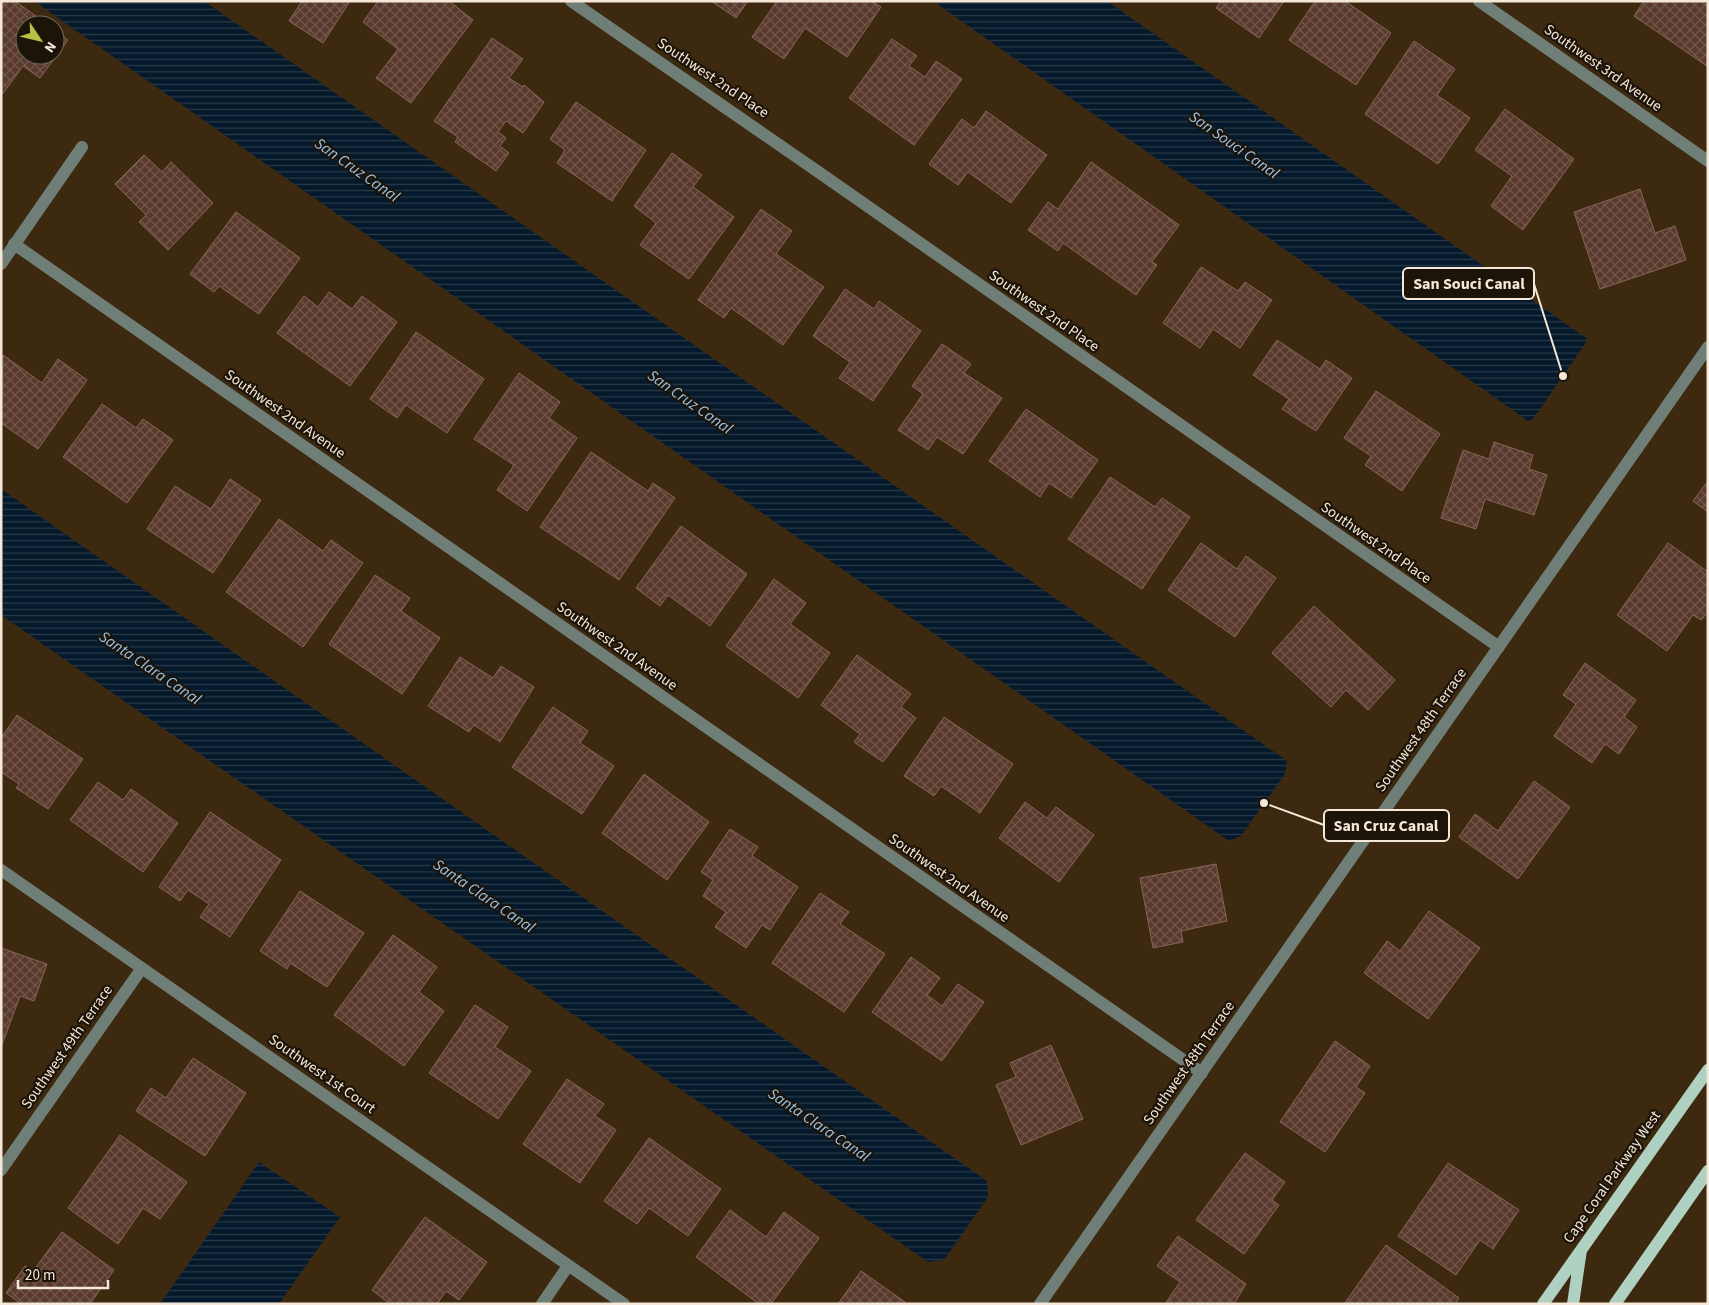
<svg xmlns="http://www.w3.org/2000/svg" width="1709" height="1305" font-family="'Source Sans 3',sans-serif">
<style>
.water{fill:url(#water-rules)}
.building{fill:url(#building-cross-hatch);stroke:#876557}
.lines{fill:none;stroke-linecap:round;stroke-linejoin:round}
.minor{stroke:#6f7f77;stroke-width:12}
.major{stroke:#afd1c1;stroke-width:12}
.labels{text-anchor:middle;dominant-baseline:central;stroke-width:4.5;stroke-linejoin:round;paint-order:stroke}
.street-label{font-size:15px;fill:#f5e8d9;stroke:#1d1409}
.water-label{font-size:16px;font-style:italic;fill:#97c4ed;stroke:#1d1409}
.leader{fill:none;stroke:#f5e8d9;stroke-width:2}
.callout-dot{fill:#f5e8d9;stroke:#1d1409;stroke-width:2}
.callout{fill:#1d1409;stroke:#f5e8d9;stroke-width:2}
.callout-label{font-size:16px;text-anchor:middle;font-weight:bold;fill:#f5e8d9}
</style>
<defs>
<pattern id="water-rules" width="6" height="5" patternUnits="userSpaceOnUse" patternTransform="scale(1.25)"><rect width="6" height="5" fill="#04192b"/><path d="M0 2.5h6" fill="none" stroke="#293a49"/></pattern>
<pattern id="building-cross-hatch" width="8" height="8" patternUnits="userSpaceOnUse" patternTransform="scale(1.25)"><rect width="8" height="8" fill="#593a2d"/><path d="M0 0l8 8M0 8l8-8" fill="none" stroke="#71564b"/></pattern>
</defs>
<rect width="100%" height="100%" fill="#3d290f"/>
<path class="water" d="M34,1H204L1287,761L1285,774L1241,836L1229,841Z
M933,1H1107L1586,338L1587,341L1533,419L1528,421Z
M1,489L987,1181L988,1197L944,1260L928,1262L1,615Z
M259,1162L340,1217L279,1304H160Z"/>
<path class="building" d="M1,1H15L48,25H25V55H55V30L68,40L40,78L23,66L1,96Z
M302,1H350L323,43L289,21Z
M378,1H423L427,4L429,1H449L473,20L411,103L376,78L398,49L363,22Z
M711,1H748L736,18Z
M777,1H872L881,7L847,57L805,28L784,59L752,37Z
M1221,1H1284L1259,38L1216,8Z
M1315,1H1345L1391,33L1356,85L1289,40Z
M1644,1H1708L1707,66L1634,16Z
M492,38L523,59L509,78L523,87L524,85L544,102L523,133L506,121L498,132L506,138L500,146L509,153L496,171L455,142L458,137L434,121Z
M892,39L917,56L909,66L925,77L936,61L962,79L914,145L849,98Z
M1414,41L1455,69L1437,95L1470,118L1438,164L1365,114Z
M576,102L646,150L612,201L557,163L565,150L550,139Z
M1505,109L1574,159L1523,230L1491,206L1512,176L1475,150Z
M986,111L1047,155L1011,203L968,172L958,185L929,164L962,119L974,128Z
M672,153L702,175L693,187L734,217L689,279L640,245L656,223L634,206Z
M144,155L162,172L171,162L213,203L168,250L139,222L146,215L115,184Z
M1091,162L1179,225L1152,262L1157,265L1136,295L1063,243L1058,251L1028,230L1048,202L1058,209Z
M1640,189L1655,233L1675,226L1686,260L1600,289L1574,212Z
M761,209L792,231L776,254L824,287L783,345L731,308L724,318L698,300Z
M236,212L300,258L259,314L219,286L214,292L190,274Z
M1201,267L1238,291L1245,282L1272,300L1240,348L1213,329L1200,348L1163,323Z
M845,289L874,309L879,301L921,331L873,401L839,378L850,362L813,336Z
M329,292L352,309L362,296L397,322L350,386L277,333L304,296L318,307Z
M416,332L484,379L447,433L406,405L397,418L370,399Z
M1277,340L1320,369L1326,360L1352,378L1316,431L1282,409L1289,399L1253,375Z
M942,344L971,364L964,373L1002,398L963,454L937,437L928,450L898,430L923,394L912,386Z
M3,355L42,383L58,359L87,380L38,449L1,423Z
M519,373L560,402L549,418L577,438L527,511L497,490L514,465L474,439Z
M1376,391L1440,434L1402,491L1365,465L1371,456L1344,438Z
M102,404L136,428L143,419L173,440L127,503L63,457Z
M1026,409L1098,460L1071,498L1049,483L1040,497L989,461Z
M1494,442L1533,455L1529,469L1547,475L1534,515L1485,499L1476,529L1441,518L1463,450L1489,459Z
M591,452L648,491L653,483L675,498L619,580L540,527Z
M1110,477L1155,507L1162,498L1190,517L1142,589L1068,539Z
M230,479L261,500L213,573L147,529L175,486L211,509Z
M1708,481V512L1693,501Z
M279,519L323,551L331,540L363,563L303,647L226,592Z
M681,526L747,574L710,626L668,595L660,606L636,588Z
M1201,543L1237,569L1246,556L1276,578L1235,637L1168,590Z
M1668,543L1708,572V612L1701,620L1693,615L1667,651L1617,615Z
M375,575L410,598L401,611L440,638L402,694L329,644Z
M774,579L806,603L790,624L830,653L798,698L726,646Z
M1314,606L1395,680L1368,710L1346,690L1331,707L1272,653Z
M857,655L911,694L901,707L916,718L883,762L854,742L860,734L821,705Z
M460,657L493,678L501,666L534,687L500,742L474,725L469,732L428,706Z
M1585,663L1636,700L1624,717L1637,727L1619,754L1605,744L1592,763L1554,736L1576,704L1563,695Z
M553,707L588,731L580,743L614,766L582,814L512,767Z
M17,715L83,759L48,809L16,788L19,784L1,772V738Z
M944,717L1013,764L980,813L941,786L934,796L904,776Z
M644,774L709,822L667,880L602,833Z
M1534,781L1570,807L1518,879L1459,837L1475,814L1498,831Z
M98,782L123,800L131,789L178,823L143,872L70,820Z
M1025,802L1047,818L1056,807L1094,835L1059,882L999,838Z
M210,812L281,860L230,937L200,917L209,904L188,890L180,901L159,887Z
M730,829L758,847L752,856L798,887L770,930L762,925L746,948L715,927L726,912L703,896L713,880L701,872Z
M1216,864L1227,921L1181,931L1183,942L1153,948L1140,878Z
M300,891L364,933L327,987L290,963L287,969L260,951Z
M820,893L849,912L840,924L885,954L844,1012L772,963Z
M1429,911L1480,948L1428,1019L1364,973L1387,941L1400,951Z
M393,935L437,967L419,992L444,1011L404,1066L334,1015Z
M1,948L47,964L34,1001L20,996L2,1045Z
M911,957L940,978L927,995L942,1006L958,984L984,1002L942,1061L872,1012Z
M475,1005L508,1027L495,1047L531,1071L498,1119L429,1073Z
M1335,1041L1370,1066L1356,1087L1365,1093L1325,1152L1280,1122Z
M1051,1045L1083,1119L1021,1145L996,1085L1016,1077L1010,1063Z
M193,1058L246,1093L205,1156L136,1111L151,1088L166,1098Z
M567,1079L604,1104L595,1116L616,1130L580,1183L523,1144Z
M120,1135L187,1182L160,1219L143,1208L118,1244L68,1208Z
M649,1138L721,1189L688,1236L649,1208L637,1224L604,1201Z
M1245,1153L1285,1182L1272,1200L1279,1205L1244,1254L1196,1220Z
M1448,1163L1519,1210L1493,1249L1480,1240L1456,1275L1398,1236Z
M730,1210L766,1237L784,1212L819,1238L771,1304H759L696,1257Z
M425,1217L487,1262L459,1300L446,1291L437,1304H390L372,1290Z
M62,1232L114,1270L90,1304H21L6,1293L25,1266L33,1271Z
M1178,1236L1246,1284L1234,1304H1165L1180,1282L1157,1266Z
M1386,1245L1459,1298L1455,1304H1344Z
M861,1271L905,1302L904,1304H838Z"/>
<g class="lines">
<path class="minor" d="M571,1C882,214 1189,433 1499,647
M1479,1L1708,161
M14,244L1202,1073
M1,264L82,147
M1,870L624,1304
M1,1170L142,968
M542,1304L568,1266
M1040,1304L1708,347"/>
<path class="major" d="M1543,1304L1708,1070
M1573,1304L1581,1250
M1615,1304L1708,1171"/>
</g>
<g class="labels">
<g class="street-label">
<text transform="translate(1603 68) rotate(35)">Southwest 3rd Avenue</text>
<text transform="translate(713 78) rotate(34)">Southwest 2nd Place</text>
<text transform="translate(1044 311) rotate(35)">Southwest 2nd Place</text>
<text transform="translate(285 414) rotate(35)">Southwest 2nd Avenue</text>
<text transform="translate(1376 543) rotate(35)">Southwest 2nd Place</text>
<text transform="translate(617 646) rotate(35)">Southwest 2nd Avenue</text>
<text transform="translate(1421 730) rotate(-55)">Southwest 48th Terrace</text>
<text transform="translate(949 878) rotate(35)">Southwest 2nd Avenue</text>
<text transform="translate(67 1047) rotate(-55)">Southwest 49th Terrace</text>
<text transform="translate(1189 1063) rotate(-55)">Southwest 48th Terrace</text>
<text transform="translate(322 1074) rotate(35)">Southwest 1st Court</text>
<text transform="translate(1612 1177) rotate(-55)">Cape Coral Parkway West</text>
</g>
<g class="water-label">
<text transform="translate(1234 145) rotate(35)">San Souci Canal</text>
<text transform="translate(357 170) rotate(35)">San Cruz Canal</text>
<text transform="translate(690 402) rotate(35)">San Cruz Canal</text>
<text transform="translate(150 668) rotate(34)">Santa Clara Canal</text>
<text transform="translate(484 896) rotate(34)">Santa Clara Canal</text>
<text transform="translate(819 1125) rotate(34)">Santa Clara Canal</text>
</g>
</g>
<path class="leader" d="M1563 376L1534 284M1264 803L1324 825"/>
<g class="callout-dot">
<circle cx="1563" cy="376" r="5"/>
<circle cx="1264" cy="803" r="5"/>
</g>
<g class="callout">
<rect x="1403" y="268" width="131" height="31" rx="5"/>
<rect x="1324" y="810" width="125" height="31" rx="5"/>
</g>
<g class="callout-label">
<text x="1469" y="289">San Souci Canal</text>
<text x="1386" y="831">San Cruz Canal</text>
</g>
<rect width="1709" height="1305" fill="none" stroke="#f5e8d9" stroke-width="5"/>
<g transform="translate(40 40) rotate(125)"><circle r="24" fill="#1d1409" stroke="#73695c"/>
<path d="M0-4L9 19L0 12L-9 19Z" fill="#b9c046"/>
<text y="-8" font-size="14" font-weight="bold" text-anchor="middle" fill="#f5e8d9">N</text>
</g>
<path d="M18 1280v8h90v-8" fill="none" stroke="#f5e8d9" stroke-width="2.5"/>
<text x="25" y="1280" font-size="15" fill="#f5e8d9" stroke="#1d1409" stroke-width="4" paint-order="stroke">20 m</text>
</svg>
